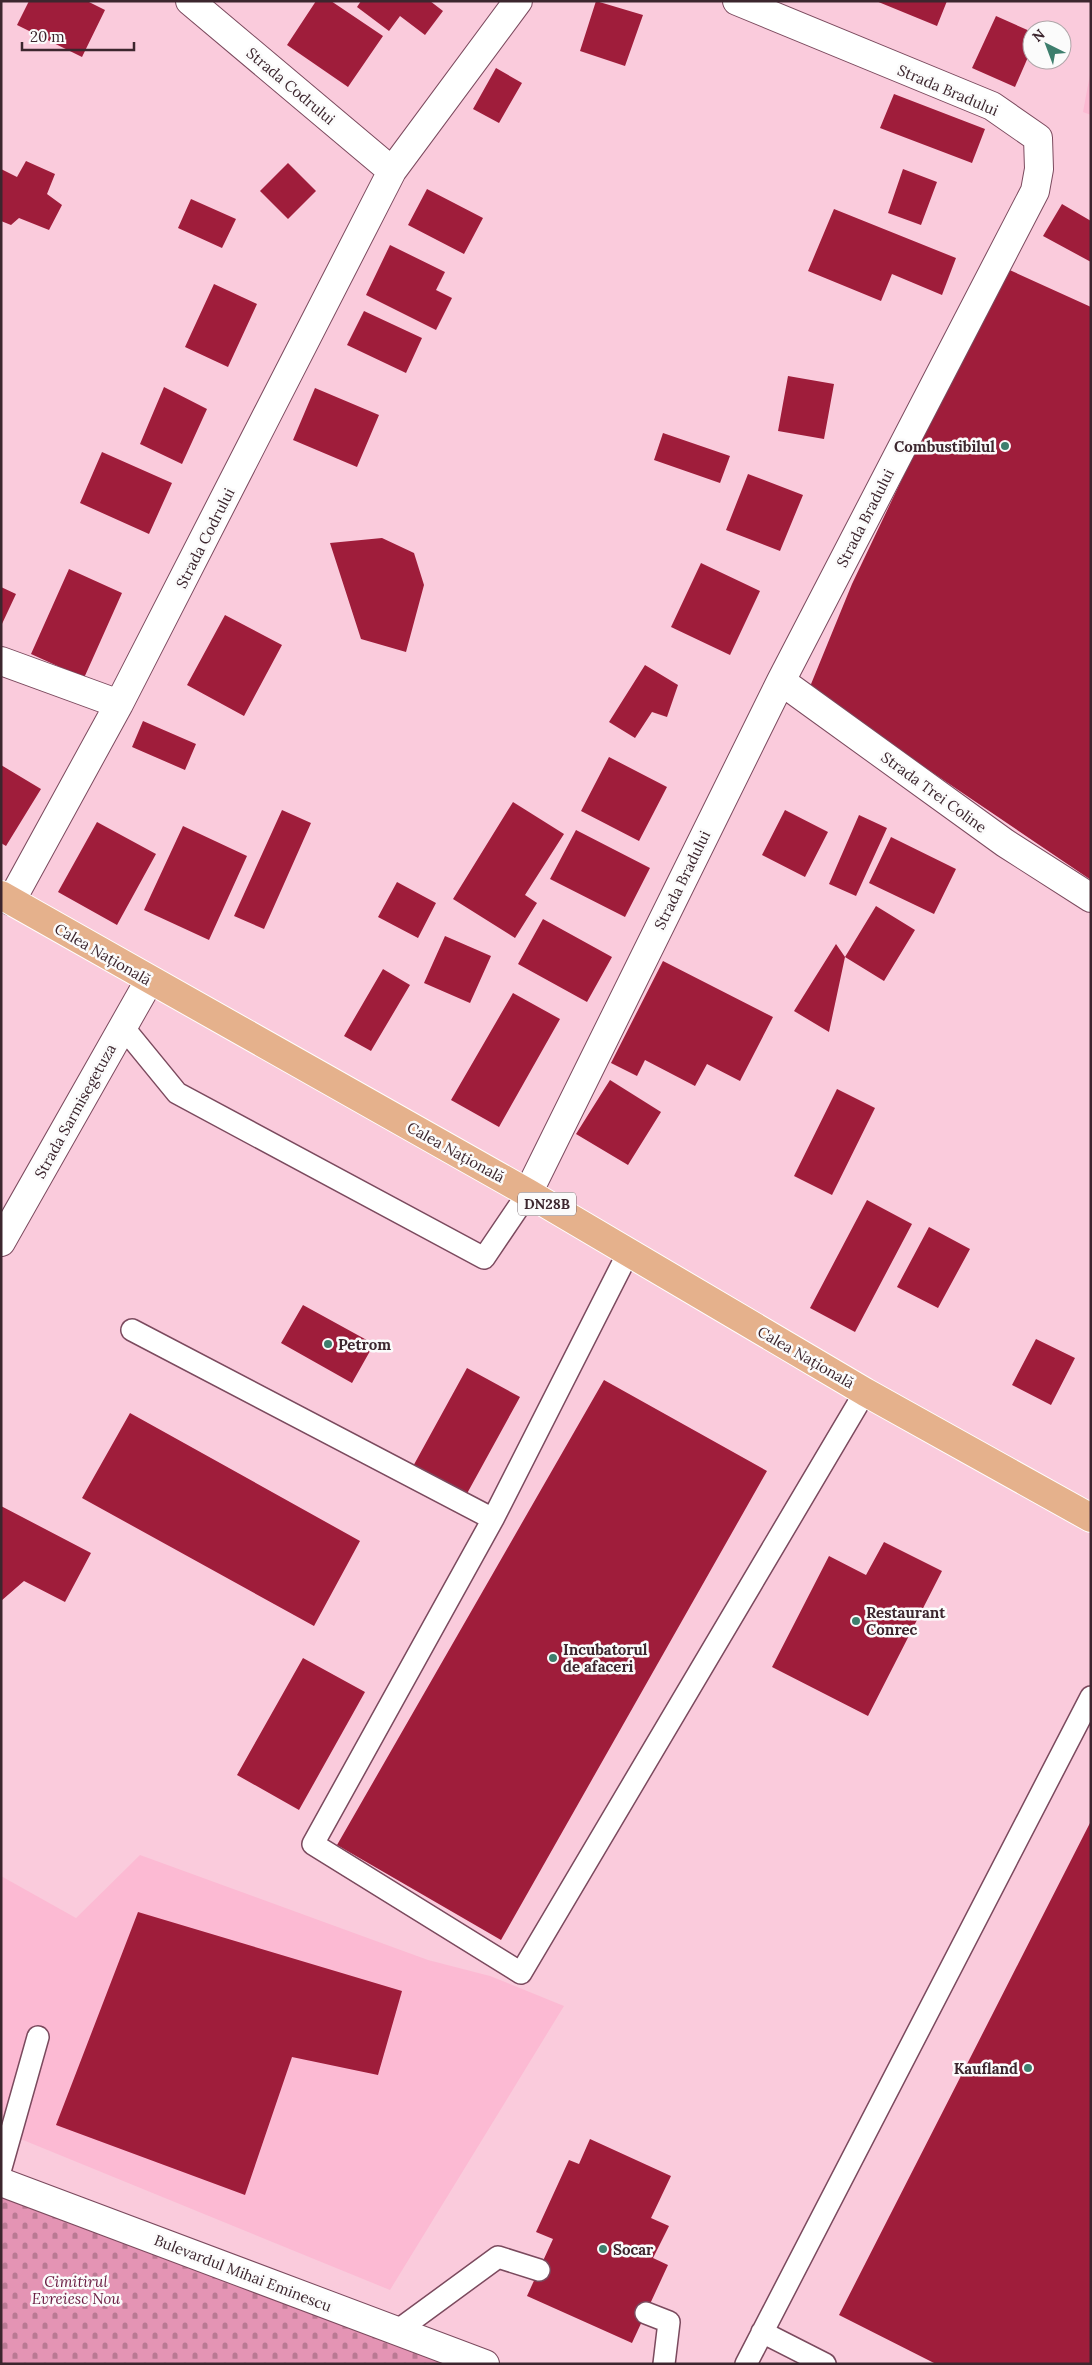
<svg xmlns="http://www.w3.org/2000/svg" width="1092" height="2365" font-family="Lora,serif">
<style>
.built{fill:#fcbad3}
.cemetery{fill:url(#cemetery-stones)}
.building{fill:#9f1d3b}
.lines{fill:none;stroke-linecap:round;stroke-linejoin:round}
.lane-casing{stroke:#7b4a5e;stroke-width:24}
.street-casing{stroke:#7b4a5e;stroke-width:30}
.secondary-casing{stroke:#7b4a5e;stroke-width:30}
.primary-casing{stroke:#fff;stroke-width:30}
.lane{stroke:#fff;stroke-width:21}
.street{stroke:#fff;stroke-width:28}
.secondary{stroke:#fff;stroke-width:28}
.primary{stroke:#e5b18c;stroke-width:28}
.poi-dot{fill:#3d7e6d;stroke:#fbfbfb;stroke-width:2}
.labels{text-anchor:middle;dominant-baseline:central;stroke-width:5;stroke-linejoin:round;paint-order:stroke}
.shield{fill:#fbfbfb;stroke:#75666c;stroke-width:1}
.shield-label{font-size:14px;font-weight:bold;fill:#3c262e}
.street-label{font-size:15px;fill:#3c262e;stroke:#fbfbfb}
.poi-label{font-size:15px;font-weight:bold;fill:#3c262e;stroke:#fbfbfb;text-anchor:start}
.park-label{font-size:15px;font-style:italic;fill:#691b41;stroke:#fbfbfb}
</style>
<defs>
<pattern id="cemetery-stones" width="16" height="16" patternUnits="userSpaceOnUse" patternTransform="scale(1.25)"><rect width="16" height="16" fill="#e494b4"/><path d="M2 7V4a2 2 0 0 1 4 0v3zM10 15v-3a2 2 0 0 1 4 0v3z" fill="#ba7993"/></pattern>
</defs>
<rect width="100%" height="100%" fill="#facbdc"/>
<path class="built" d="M1091,69V115L1083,112Z
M140,1855L428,1960L490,1976L564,2006L390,2290L1,2131V1876L76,1918Z"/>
<path class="cemetery" d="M1,2182L485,2364H1Z"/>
<path class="building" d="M29,1H87L105,10L82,57L17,25Z
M316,1H331L383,36L348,87L287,45Z
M361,1H430L443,11L425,35L400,16L389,31L357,7Z
M596,1L643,15L625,66L580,51Z
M876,1H947L937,26Z
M996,16L1032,32V48L1015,87L972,68Z
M496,68L522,83L499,123L473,109Z
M894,94L985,129L972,163L880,128Z
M26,161L55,174L47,194L62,205L49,230L19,218L11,225L1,221V169L17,177Z
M288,163L316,191L288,219L260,191Z
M903,169L937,182L921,225L888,213Z
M427,189L483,218L464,254L408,225Z
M191,199L236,219L222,248L178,228Z
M1062,204L1091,221V262L1043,236Z
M834,209L956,258L942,295L892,274L881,301L808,271Z
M390,245L445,272L436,290L452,298L436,330L366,295Z
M1003,267L1091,307V880L809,689L852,584Z
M214,284L257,304L228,367L185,347Z
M364,311L422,338L406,373L347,345Z
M788,376L834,384L824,439L778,431Z
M164,387L207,409L182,464L140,444Z
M315,388L379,415L357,467L293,440Z
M663,433L730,456L720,483L654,460Z
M102,452L172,483L149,534L80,503Z
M748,474L803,495L780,551L726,530Z
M382,538L414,553L424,585L406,652L361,639L330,543Z
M701,563L760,591L730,655L671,627Z
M69,569L122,593L84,678L31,654Z
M1,587L16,594L1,626Z
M225,615L282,645L244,716L187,685Z
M645,665L678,685L667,717L652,712L635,738L609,722Z
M143,721L196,744L185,770L132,747Z
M609,757L667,787L639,841L581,811Z
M1,765L41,789L6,846L1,843Z
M513,802L564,834L525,895L537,903L515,938L453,899Z
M282,810L311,823L264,929L234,916Z
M785,810L828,832L805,877L762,855Z
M859,815L887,828L856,896L829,884Z
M97,822L156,854L117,925L58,892Z
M183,826L247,856L209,940L144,910Z
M576,830L650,868L625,917L550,879Z
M891,837L956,869L934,914L869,883Z
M397,882L436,903L418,938L378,917Z
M876,906L915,930L884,981L845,957L829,1032L794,1011L836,944L845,957Z
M543,919L612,957L587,1002L518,964Z
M445,936L491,956L470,1003L424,983Z
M663,961L773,1017L740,1081L707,1064L695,1086L645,1060L637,1076L611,1063Z
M383,969L410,985L371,1051L344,1036Z
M513,993L560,1019L499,1127L451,1100Z
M610,1080L661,1112L628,1165L576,1134Z
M837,1089L875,1108L832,1195L794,1176Z
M867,1200L912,1224L855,1332L810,1308Z
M929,1227L970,1249L938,1308L897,1287Z
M303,1305L374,1344L352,1383L281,1343Z
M1036,1339L1075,1358L1051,1405L1012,1385Z
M467,1368L520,1397L464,1499L411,1470Z
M604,1380L767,1471L501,1940L337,1845Z
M130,1413L360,1541L314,1626L82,1498Z
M1,1506L91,1553L65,1602L24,1581L1,1601Z
M884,1542L942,1571L868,1716L772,1667L829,1556L866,1575Z
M303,1658L365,1692L299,1810L237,1775Z
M1091,1821V2364H936L839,2315Z
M138,1912L402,1991L378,2075L292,2057L245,2195L56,2125Z
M590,2139L671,2176L651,2218L669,2226L653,2258L668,2265L632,2343L527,2296L553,2239L536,2232L569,2160L579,2164Z"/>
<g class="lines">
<g class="lane-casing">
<path id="lane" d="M123,1027L177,1093L484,1258L528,1193
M628,1253L493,1519L313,1844L521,1973L865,1392
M132,1330L493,1519
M1,2168L38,2037
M646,2313L669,2322L664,2364
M397,2331L498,2257L539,2270
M762,2332L825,2364
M746,2364L1091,1697"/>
</g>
<g class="street-casing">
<path id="street" d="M190,1L392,171
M1,661L119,704
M781,681L1005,843L1091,898
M11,901L119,704L392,171L518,1
M528,1193L781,681L1035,191L1039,169L1038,138L992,106L737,1
M1,1242L149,981"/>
</g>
<g class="secondary-casing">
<path id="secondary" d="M1,2182L485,2364"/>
</g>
<g class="primary-casing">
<path id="primary" d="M1,895L528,1193L865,1392L1091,1518"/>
</g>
<use href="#lane" class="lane"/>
<use href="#street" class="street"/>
<use href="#secondary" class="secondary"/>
<use href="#primary" class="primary"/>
</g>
<g class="poi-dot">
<circle cx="1005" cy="446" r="5"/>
<circle cx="328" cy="1344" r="5"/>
<circle cx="856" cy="1621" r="5"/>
<circle cx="553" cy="1658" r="5"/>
<circle cx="1028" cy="2068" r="5"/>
<circle cx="603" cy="2249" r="5"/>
</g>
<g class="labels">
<rect class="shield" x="518" y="1192.5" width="58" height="23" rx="4"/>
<g class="shield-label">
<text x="547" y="1204">DN28B</text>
</g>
<g class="street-label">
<text transform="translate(291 86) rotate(40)">Strada Codrului</text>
<text transform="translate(948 90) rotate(23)">Strada Bradului</text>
<text transform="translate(865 518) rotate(-63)">Strada Bradului</text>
<text transform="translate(205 538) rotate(-63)">Strada Codrului</text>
<text transform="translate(934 792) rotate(36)">Strada Trei Coline</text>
<text transform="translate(682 880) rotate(-64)">Strada Bradului</text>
<text transform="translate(103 954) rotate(30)">Calea Națională</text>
<text transform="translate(75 1111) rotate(-61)">Strada Sarmisegetuza</text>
<text transform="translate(456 1152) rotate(29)">Calea Națională</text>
<text transform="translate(806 1357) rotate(30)">Calea Națională</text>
<text transform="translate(243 2273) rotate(21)">Bulevardul Mihai Eminescu</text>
</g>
<g class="poi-label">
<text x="995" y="446" text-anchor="end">Combustibilul</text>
<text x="338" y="1344">Petrom</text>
<text x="866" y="1612">Restaurant<tspan x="866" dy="17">Conrec</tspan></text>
<text x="563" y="1649">Incubatorul<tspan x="563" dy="17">de afaceri</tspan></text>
<text x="1018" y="2068" text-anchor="end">Kaufland</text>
<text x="613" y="2249">Socar</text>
</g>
<g class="park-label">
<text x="76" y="2281">Cimitirul<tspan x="76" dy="17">Evreiesc Nou</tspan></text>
</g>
</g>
<rect width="1092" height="2365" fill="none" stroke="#3c262e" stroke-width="5"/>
<g transform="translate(1047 45) rotate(318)"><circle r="24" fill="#fbfbfb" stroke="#afa6a9"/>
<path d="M0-4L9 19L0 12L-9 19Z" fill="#3d7e6d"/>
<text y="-8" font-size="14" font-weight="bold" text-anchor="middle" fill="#3c262e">N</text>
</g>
<path d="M22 42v8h112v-8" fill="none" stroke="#3c262e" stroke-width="2.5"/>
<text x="30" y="42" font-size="15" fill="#3c262e" stroke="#fbfbfb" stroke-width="4" paint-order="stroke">20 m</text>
</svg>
